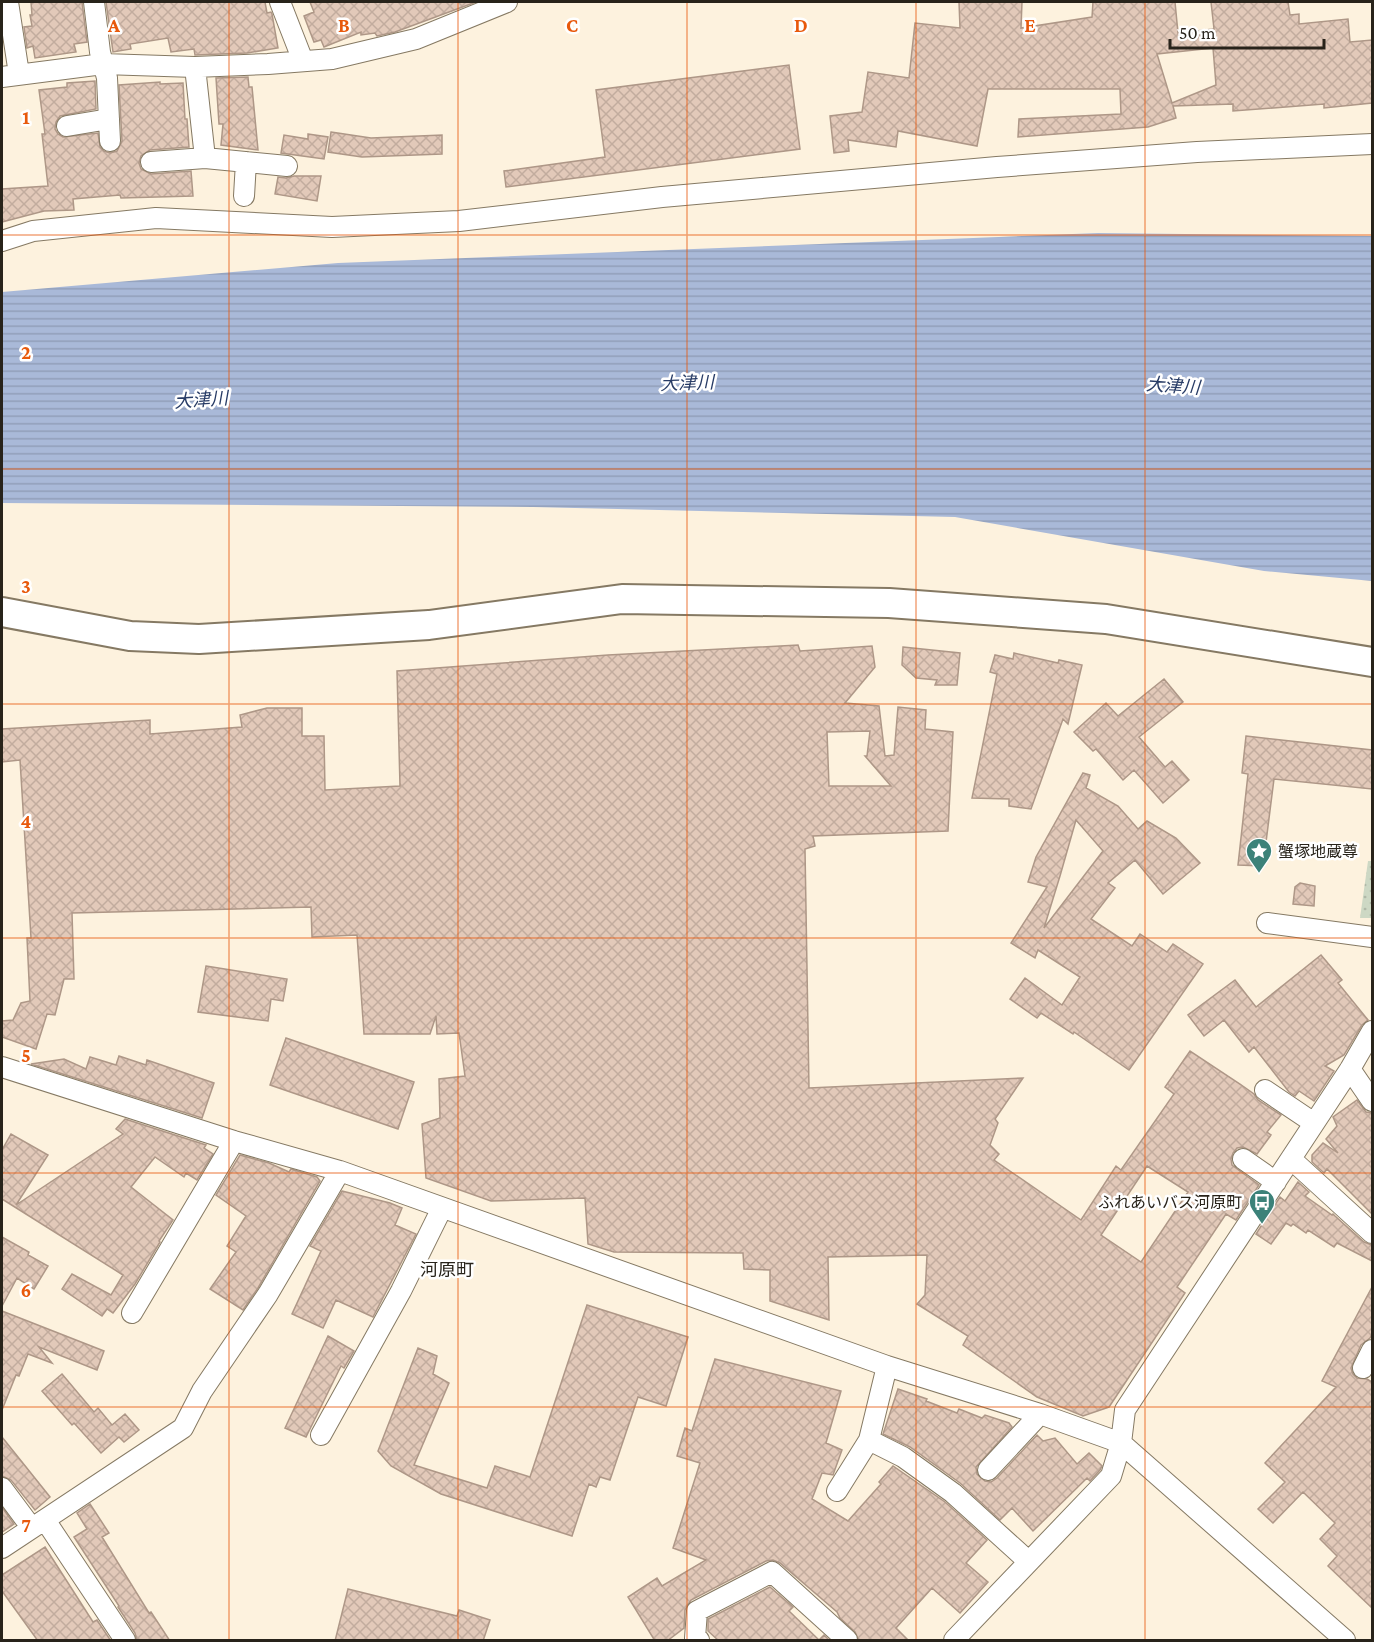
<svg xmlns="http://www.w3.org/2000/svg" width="1374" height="1642" font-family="'Crimson Pro','Noto Sans JP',serif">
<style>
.park{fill:url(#park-dots)}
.water{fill:url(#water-rules)}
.building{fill:url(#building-cross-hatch);stroke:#ae9787;stroke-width:1.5;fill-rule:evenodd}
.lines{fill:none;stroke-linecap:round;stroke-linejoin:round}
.street-casing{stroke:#857963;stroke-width:22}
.secondary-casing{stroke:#857963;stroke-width:32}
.street{stroke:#fff;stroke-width:20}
.secondary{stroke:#fff;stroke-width:28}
.grid{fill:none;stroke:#e8590c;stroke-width:1.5;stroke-opacity:0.55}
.labels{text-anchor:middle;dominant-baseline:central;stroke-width:5;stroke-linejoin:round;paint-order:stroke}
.poi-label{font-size:16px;fill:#28231a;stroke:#fff;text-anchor:start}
.water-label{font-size:18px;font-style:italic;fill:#283c66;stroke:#fff}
.neighbourhood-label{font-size:18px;fill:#28231a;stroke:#fff}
.grid-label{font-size:20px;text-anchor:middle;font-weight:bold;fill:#e8590c;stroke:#fff;stroke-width:5;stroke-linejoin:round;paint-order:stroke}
</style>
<defs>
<pattern id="park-dots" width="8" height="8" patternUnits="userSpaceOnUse" patternTransform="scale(1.5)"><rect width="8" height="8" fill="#cdd8c4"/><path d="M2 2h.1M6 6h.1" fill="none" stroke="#b0b9a8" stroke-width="1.8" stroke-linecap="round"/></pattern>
<pattern id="water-rules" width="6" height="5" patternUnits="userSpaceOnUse" patternTransform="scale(1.5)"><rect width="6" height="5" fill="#a9b9d8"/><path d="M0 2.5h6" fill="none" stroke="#919fb9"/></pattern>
<pattern id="building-cross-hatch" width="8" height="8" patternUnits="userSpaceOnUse" patternTransform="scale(1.5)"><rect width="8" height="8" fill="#e2c9b9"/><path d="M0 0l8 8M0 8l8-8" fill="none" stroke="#c2ac9e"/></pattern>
</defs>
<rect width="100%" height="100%" fill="#fdf2de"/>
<path class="park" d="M1368,861H1372V918H1360Z"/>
<path class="water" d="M1098,233L1372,236V581L1264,571L955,517L533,507L2,503V292L338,263Z"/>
<path class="building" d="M31,2H82L87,42L74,44L76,52L35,58L33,46L27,48L24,27L32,26L30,15H32Z
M106,2H265L267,13L271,12L272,14L278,48L247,53L195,55L194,49L171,52L168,38L130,44L131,49L113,52Z
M310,2H476L395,32L377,36L375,33L361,35V32L324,47L321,40L314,42L304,16L314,12Z
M959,2H1022L1021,28L1092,17L1093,2H1175L1178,33L1214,29L1211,2H1288L1290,15L1299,14V24L1348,19L1350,42L1372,40V103L1324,108V104L1233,111V104L1173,106L1176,118L1148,127L1018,137L1019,119L1121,114L1120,89H988L977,146L898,131L896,147L848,140L849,151L834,153L830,116L862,112L868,72L909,78L915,23L960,28ZM1213,48L1216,85L1172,103L1157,54Z
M789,65L800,149L506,187L504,171L605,157L596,90Z
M248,77L249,87H252L258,150L221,145L223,124H219L216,78Z
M95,81L96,109L60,116L56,122L55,129L58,134L63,137L98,133L100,147L104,151L110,153L117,151L122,141L119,85L160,82V84L183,83L185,119H187L189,147L150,150L141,156L139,163L141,169L151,174L191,171L193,196L121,198L120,195L73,199L74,210L44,211L2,222V189L48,186L42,134H45L39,90L67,87V83Z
M331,132L371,138L442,135V154L362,157L328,152Z
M308,134L328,137L324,159L281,153L284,135L308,139Z
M294,176H321L317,201L275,194L278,177L286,178Z
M798,645L800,651L872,646L875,667L845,703L879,706L885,756L894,755L898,707L926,710L925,729L953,732L948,831L813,836L815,846L805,849L809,1088L1023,1078L995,1119L998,1123L990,1145L999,1154L994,1160L1081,1220L1116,1166L1121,1170L1174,1094L1165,1087L1190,1051L1240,1084L1254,1094L1258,1100L1281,1115L1267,1132L1271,1135L1257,1154L1243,1147L1237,1148L1233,1153L1231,1159L1232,1165L1259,1185L1236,1220L1226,1214L1177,1287L1185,1293L1109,1407L1083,1416L1037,1397L963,1345L968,1336L917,1304L925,1295L927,1255L828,1257L829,1320L770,1301V1270L744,1269L743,1253L614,1252L588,1244L585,1198L491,1201L426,1178L422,1124L440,1118L439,1079L465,1076L459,1033L437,1034L436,1016L430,1034H364L357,935L312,937L311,907L72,913L74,979H64L55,1015L47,1014L36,1049L2,1037V1021L13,1020L21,1003L30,1001L27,938H31L20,760L2,762V729L150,720V734L242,727L240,715L267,708H302V736H324L325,790L400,786L397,671L608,655ZM870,731L867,756H865L891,786H829L827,732ZM1147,1166L1188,1192L1141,1262L1101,1235Z
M903,647L960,653L957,685H935L937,680L916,678L902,665Z
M1014,653L1058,663L1059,660L1082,665L1068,724L1063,719L1031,809L1009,806V799L972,798L997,674L990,672L995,655L1013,659Z
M1164,679L1183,702L1139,737L1165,767L1172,761L1189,780L1163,803L1134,770L1123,780L1096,749L1093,751L1074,732L1106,703L1118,716Z
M1246,736L1372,750V789L1274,779L1263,866L1238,865L1248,774L1242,773Z
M1083,773L1090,775L1086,788L1118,806L1138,829L1147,821L1176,838L1200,863L1163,894L1135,860L1108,883L1115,888L1091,919L1132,946L1140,934L1167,952L1173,944L1203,964L1129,1070L1074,1032L1073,1034L1041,1013L1037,1018L1010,999L1025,978L1062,1005L1080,977L1038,950L1035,958L1011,943L1047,887L1028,882L1036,857ZM1076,820L1103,851L1044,928L1060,876Z
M1300,883L1315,886L1314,906L1293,904L1295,887Z
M1321,955L1342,980L1338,983L1368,1020L1362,1025L1344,1055L1325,1066L1334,1071L1314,1101L1299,1091L1295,1096L1289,1092L1254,1047L1249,1052L1224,1020L1204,1036L1188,1015L1235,980L1256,1007Z
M206,966L287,979L283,1001L271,999L268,1021L198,1012Z
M286,1038L414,1082L398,1129L270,1085Z
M119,1056L146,1065L147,1060L214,1083L202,1118L31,1064L64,1059L86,1069L90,1057L116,1065Z
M1357,1100L1366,1112L1372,1113V1214L1327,1169L1324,1173L1312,1162V1155L1323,1143L1338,1153L1326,1139L1337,1126L1333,1117Z
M125,1119L206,1145L204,1148L213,1154L197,1180L186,1173L184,1177L155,1157L131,1187L173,1220L159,1241L160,1242L135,1284L113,1313L107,1309L102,1316L62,1289L72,1274L111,1295L123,1275L2,1199V1150L11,1134L48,1155L16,1205L123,1134L116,1129Z
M240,1155L269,1163L289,1172L291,1169L317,1177L320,1181L258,1288L243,1310L210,1289L236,1252L227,1246L246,1216L216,1195Z
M1298,1182L1309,1192L1305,1196L1332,1215L1333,1214L1335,1216L1364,1242L1372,1245V1261L1337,1243L1334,1247L1308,1230L1306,1233L1293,1224L1291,1226L1286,1223L1271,1244L1256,1234L1280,1197L1285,1201Z
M342,1191L390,1203L402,1208L395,1225L416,1234L373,1317L336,1300L323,1328L292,1314L321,1251L310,1246Z
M2,1237L29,1252L28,1255L48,1266L34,1289L17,1278L2,1306Z
M1372,1287V1334L1370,1338L1361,1345L1351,1368L1353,1374L1357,1378L1367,1379L1372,1382V1608L1328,1566L1337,1556L1320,1539L1335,1523L1303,1492L1273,1523L1258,1509L1285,1482L1265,1463L1336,1387L1322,1381Z
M587,1305L688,1337L666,1406L638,1397L610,1480L600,1477L596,1487L589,1484L572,1536L441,1494L391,1466L378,1451L418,1348L437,1356L433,1374L449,1383L414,1465L487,1488L495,1466L530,1477Z
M2,1311L104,1351L97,1370L39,1347L52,1363L28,1354L19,1376L16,1375L2,1410Z
M328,1336L354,1351L344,1368L341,1366L306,1437L285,1428Z
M715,1359L841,1391L826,1443L842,1450L833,1475L822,1473L812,1499L848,1521L881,1484L879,1482L893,1466L945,1502L987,1540L966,1563L988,1582L960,1613L932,1588L896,1628L909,1641H859L855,1632L840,1618L837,1612L780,1563L773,1560L766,1561L691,1600L685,1610L684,1628L667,1641H655L628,1597L657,1578L662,1586L706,1560L673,1548L700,1463L677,1456L685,1428L692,1431Z
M62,1374L94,1412L98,1408L112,1425L125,1414L139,1430L124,1442L119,1437L101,1453L74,1423L72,1425L42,1391Z
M898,1389L927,1399L926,1401L957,1413L959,1409L982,1418L985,1415L1009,1423L1012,1427L976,1467L977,1474L985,1481L991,1482L997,1478L1037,1435L1043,1441L1055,1438L1077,1464L1089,1453L1102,1466L1100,1470L1090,1481L1087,1478L1033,1531L1012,1508L1000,1520L960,1483L910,1447L883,1434Z
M2,1437L50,1497L35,1510L11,1480L2,1476Z
M90,1504L109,1533L102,1537L149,1613L151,1612L170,1641H137L135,1633L118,1607L119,1606L74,1537L87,1529L77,1513Z
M2,1507L14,1524L2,1532Z
M45,1547L93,1622L97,1620L111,1641H38L2,1591V1575Z
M770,1587L793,1607L789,1611L819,1640L824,1635L830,1641H719L708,1631V1619Z
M348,1589L457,1616L459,1610L490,1620L483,1641H335Z"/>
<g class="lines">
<g class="street-casing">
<path id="street" d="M8,2L19,74
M94,2L100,52L107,78L110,141
M280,2L303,61
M195,67L205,158
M2,77L103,64L195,67L268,64L332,59L416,39L507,2
M67,126L109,119
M151,162L205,158L287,166
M244,196L246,162
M2,241L33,231L156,218L332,227L459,221L662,197L997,167L1197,152L1372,144
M1267,923L1372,937
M2,1067L234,1141L340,1171L887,1366L1040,1414L1121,1443L1345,1640
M1350,1069L1372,1101
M1265,1090L1314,1123
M1243,1159L1276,1182
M1291,1159L1372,1233
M132,1313L234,1141
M1363,1368L1372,1350
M321,1435L401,1291L442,1208
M869,1440L903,1457L953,1493L1028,1561
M988,1470L1040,1414
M2,1488L31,1527
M837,1491L869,1440L887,1366
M45,1520L125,1640
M2,1548L183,1428L202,1391L268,1294L340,1171
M699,1640L695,1638L697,1611L772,1572L847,1640
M954,1640L1111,1476L1121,1443L1125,1410L1350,1069L1372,1031"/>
</g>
<g class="secondary-casing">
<path id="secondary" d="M2,612L130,636L199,639L429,625L622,599L889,603L1106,619L1372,662"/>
</g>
<use href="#street" class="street"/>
<use href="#secondary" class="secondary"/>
</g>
<path class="grid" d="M229,2V1640M458,2V1640M687,2V1640M916,2V1640M1145,2V1640M2,235H1372M2,469H1372M2,704H1372M2,938H1372M2,1173H1372M2,1407H1372"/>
<defs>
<g id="sight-pin" transform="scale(1.35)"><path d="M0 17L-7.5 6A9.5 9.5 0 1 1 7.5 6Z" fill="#3c8279" stroke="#fff"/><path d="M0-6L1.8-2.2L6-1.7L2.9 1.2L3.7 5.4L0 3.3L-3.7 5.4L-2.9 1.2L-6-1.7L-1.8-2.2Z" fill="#fff"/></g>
<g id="bus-pin" transform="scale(1.35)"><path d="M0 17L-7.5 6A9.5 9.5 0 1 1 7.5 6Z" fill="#3c8279" stroke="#fff"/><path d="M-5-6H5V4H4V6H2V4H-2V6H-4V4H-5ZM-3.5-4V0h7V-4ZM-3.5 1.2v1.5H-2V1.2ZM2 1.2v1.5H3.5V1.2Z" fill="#fff"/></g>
</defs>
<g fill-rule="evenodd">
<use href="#sight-pin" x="1259" y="851"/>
<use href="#bus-pin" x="1262" y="1202"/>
</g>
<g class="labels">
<g class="poi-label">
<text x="1278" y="851">蟹塚地蔵尊</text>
<text x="1242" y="1202" text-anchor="end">ふれあいバス河原町</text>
</g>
<g class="water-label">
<text transform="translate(687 383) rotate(-2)">大津川</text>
<text transform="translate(1173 386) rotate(4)">大津川</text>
<text transform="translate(201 400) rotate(-4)">大津川</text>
</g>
<g class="neighbourhood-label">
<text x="447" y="1270">河原町</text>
</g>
</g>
<g class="grid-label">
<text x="114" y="32">A</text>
<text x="344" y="32">B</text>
<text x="572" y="32">C</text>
<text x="801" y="32">D</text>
<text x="1030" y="32">E</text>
<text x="26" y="124">1</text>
<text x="26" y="359">2</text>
<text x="26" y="593">3</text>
<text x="26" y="828">4</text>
<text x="26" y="1062">5</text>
<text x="26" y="1297">6</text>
<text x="26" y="1532">7</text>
</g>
<rect width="1374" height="1642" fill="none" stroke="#28231a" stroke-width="6"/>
<path d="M1170 39v9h154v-9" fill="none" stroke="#28231a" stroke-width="3"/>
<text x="1179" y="39" font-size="18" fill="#28231a" stroke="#ffffff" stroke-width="4.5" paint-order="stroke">50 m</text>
</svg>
